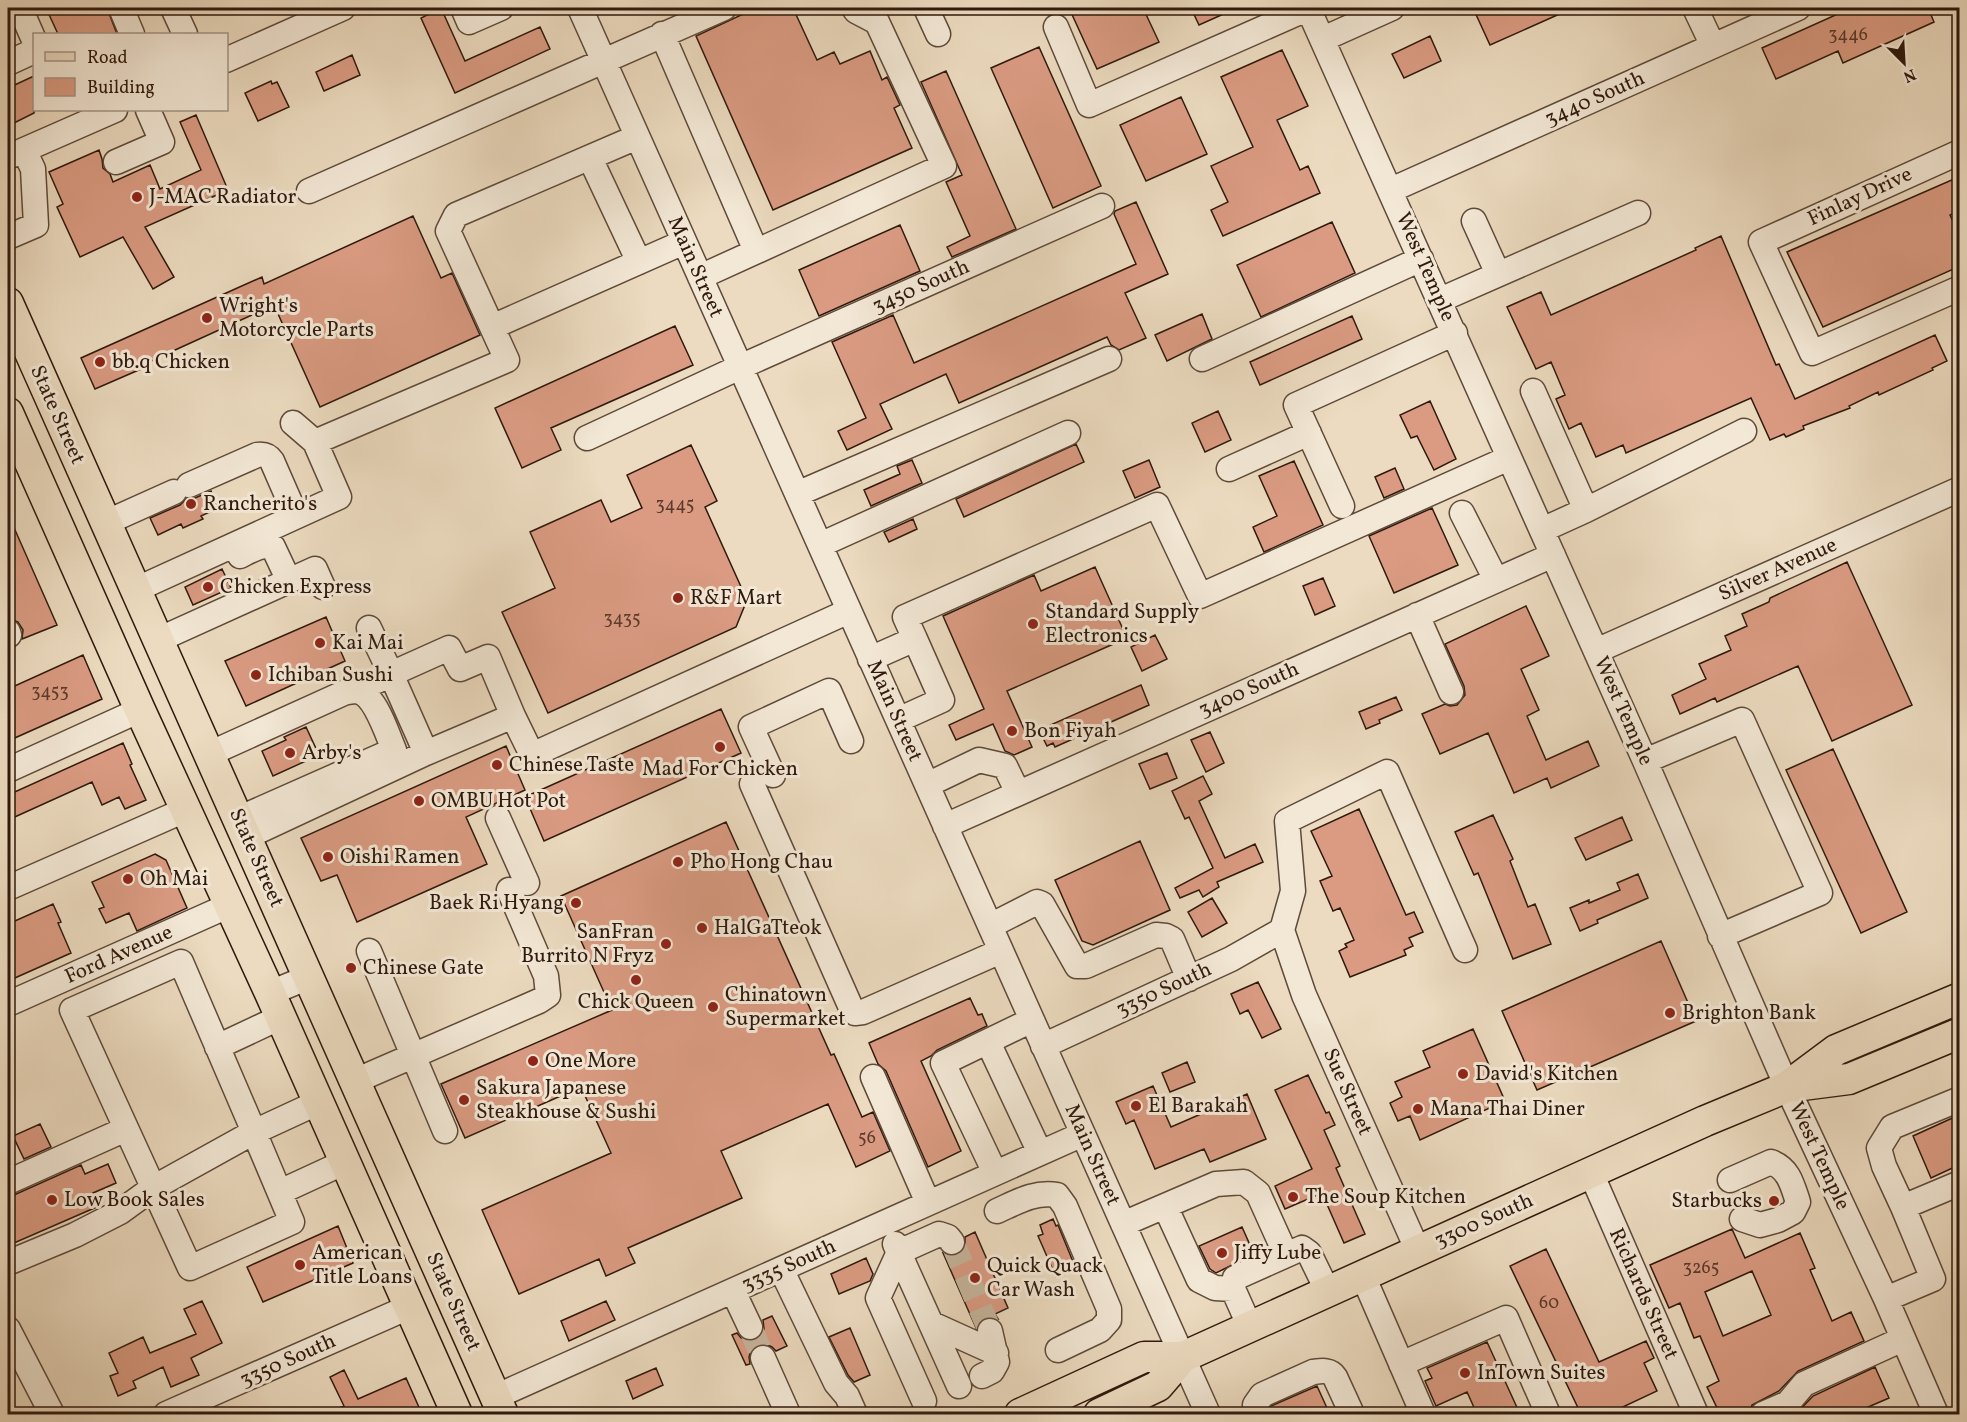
<svg xmlns="http://www.w3.org/2000/svg" width="1967" height="1422" font-family="Vollkorn,serif">
<style>
.building{fill:#da9b82;stroke:#2f190d;stroke-width:1.5;fill-rule:evenodd}
.lines{fill:none;stroke-linecap:round;stroke-linejoin:round}
.minor-tunnel{stroke:#c6b49c;stroke-width:24;stroke-dasharray:24 12;stroke-linecap:butt}
.minor-casing{stroke:#5e4a3a;stroke-width:27}
.major-casing{stroke:#2f190d;stroke-width:33}
.minor{stroke:#f3e8d6;stroke-width:24}
.major{stroke:#ecdbc0;stroke-width:30}
.poi-dot{fill:#8f2418;stroke:#f3e8d6;stroke-width:2}
.labels{text-anchor:middle;dominant-baseline:central;stroke-width:6;stroke-linejoin:round;paint-order:stroke}
.number-label{font-size:18px;fill:#5a3a2a}
.street-label{font-size:21px;fill:#2f190d;stroke:#f3e8d6}
.poi-label{font-size:21px;fill:#2f190d;stroke:#f3e8d6;text-anchor:start}
</style>
<rect width="100%" height="100%" fill="#ecdbc0"/>
<filter id="stains"><feTurbulence type="fractalNoise" baseFrequency=".00333" numOctaves="4"/><feColorMatrix values="0 0 0 0 .2 0 0 0 0 .09 0 0 0 0 .02 0 0 0 .5 -.17"/></filter>
<radialGradient id="worn" r=".72"><stop offset=".6" stop-color="#630" stop-opacity="0"/><stop offset="1" stop-color="#630" stop-opacity=".3"/></radialGradient>
<path class="building" d="M46,8H107L117,34H58Z
M441,8L465,61L540,27L550,49L455,93L421,18Z
M756,8H793L817,60L834,52L840,64L870,51L882,80L887,77L900,105L894,108L912,148L773,210L696,36Z
M1069,8H1143L1159,42L1097,69Z
M1191,8H1237L1199,25Z
M1473,8H1573L1490,45Z
M1851,8H1928L1934,22L1843,63L1838,51L1776,79L1762,48Z
M1430,36L1441,61L1404,78L1392,54Z
M1039,47L1101,186L1053,208L991,68Z
M1282,50L1308,106L1277,120L1300,170L1308,166L1320,193L1223,236L1211,210L1228,202L1211,166L1253,147L1221,77Z
M352,55L360,75L324,91L316,72Z
M946,71L1016,229L952,257L947,247L970,236L946,182L962,175L921,82Z
M34,76V113L8,126V88Z
M271,81L272,84L277,82L289,107L258,121L245,93Z
M1181,97L1207,154L1146,181L1120,125Z
M196,115L228,190L145,227L174,277L153,289L123,237L80,257L57,207L63,204L49,172L99,150L102,159L103,168L110,174L113,182L150,165L160,189L201,170L180,122Z
M1954,179L1959,191V211L1950,215L1959,233V264L1955,266L1956,268L1823,327L1787,252Z
M1136,202L1168,274L1125,293L1146,338L1119,350L1111,345L1107,337L959,403L946,374L880,404L892,429L847,450L838,431L866,418L832,342L893,315L914,363L1136,264L1114,214L1115,211Z
M413,216L441,278L452,273L480,335L320,407L274,305L140,366L141,369L95,389L81,358L262,277L264,284Z
M1332,222L1355,273L1261,317L1237,265Z
M900,225L920,271L819,316L799,270Z
M1721,236L1776,365L1779,364L1795,399L1935,335L1947,361L1932,368L1933,370L1879,395L1878,392L1849,406L1850,408L1803,426L1804,429L1786,437L1784,434L1770,440L1751,398L1626,453L1623,445L1596,457L1581,423L1569,429L1556,399L1565,395L1551,362L1536,369L1507,307L1541,292L1551,315L1696,250L1695,248Z
M1202,314L1212,339L1167,361L1155,335Z
M1352,316L1362,339L1260,385L1250,362Z
M675,326L693,365L551,428L561,450L522,468L495,408Z
M1430,401L1456,459L1434,470L1417,436L1411,438L1400,415Z
M1218,411L1231,440L1205,452L1192,423Z
M1076,444L1084,462L964,517L956,499Z
M691,445L717,501L705,507L747,600L736,627L548,713L502,612L555,588L530,532L601,500L611,522L642,508L627,475Z
M912,460L922,483L871,506L864,490L900,474L897,466Z
M1149,460L1160,487L1135,498L1123,471Z
M1294,461L1323,525L1264,552L1253,527L1277,516L1259,476Z
M1395,468L1404,489L1384,498L1375,477Z
M211,491L218,508L201,516L203,519L183,528L181,524L158,535L150,518L180,505L186,499L195,498Z
M1432,508L1458,565L1394,593L1369,536Z
M8,514L57,625L22,639L23,630L18,622L8,618Z
M913,519L917,529L889,542L884,532Z
M1847,562L1912,705L1832,741L1798,666L1717,702L1715,698L1680,714L1672,695L1706,679L1699,664L1731,650L1725,636L1747,626L1742,614L1769,602L1770,598Z
M1095,567L1127,638L1007,691L1032,747L1014,755L1005,751L993,724L956,740L949,725L984,709L943,616L1034,575L1041,591Z
M222,569L231,588L193,605L185,587Z
M1323,578L1335,606L1315,615L1303,586Z
M1526,606L1549,656L1521,669L1539,710L1527,716L1546,760L1588,741L1599,766L1551,788L1547,778L1514,793L1488,733L1440,754L1422,714L1445,704L1450,706L1457,705L1465,695L1464,686L1445,644Z
M326,617L345,661L246,706L225,661Z
M1155,635L1167,659L1142,671L1131,647Z
M83,655L102,699L8,741V689Z
M1141,685L1149,705L1055,747L1053,743L1047,746L1039,730Z
M1396,697L1402,710L1379,720L1380,723L1366,729L1359,712Z
M721,709L741,753L544,841L525,797Z
M306,727L319,755L273,776L262,751L286,740L284,737Z
M1210,732L1224,763L1206,772L1191,740Z
M123,743L132,764L130,765L146,800L125,809L119,797L102,805L92,782L8,820V795Z
M506,746L525,790L466,817L487,864L357,922L337,875L321,881L301,838Z
M1833,749L1907,912L1861,933L1786,770Z
M1167,753L1177,778L1150,789L1139,764Z
M1203,776L1212,794L1199,801L1225,858L1255,844L1263,862L1217,882L1219,887L1203,897L1199,890L1180,898L1175,888L1213,868L1189,817L1185,819L1172,791Z
M1359,809L1406,915L1414,912L1423,932L1409,938L1413,946L1404,950L1406,955L1350,977L1339,951L1347,947L1345,944L1354,940L1340,908L1333,911L1320,881L1332,876L1311,831Z
M1493,815L1513,859L1510,861L1528,907L1535,904L1551,944L1513,959L1478,873L1474,875L1455,832Z
M1622,817L1632,840L1586,860L1575,838Z
M726,822L831,1055L834,1054L862,1117L873,1112L890,1151L856,1167L828,1104L721,1151L742,1198L628,1248L635,1263L606,1276L599,1259L519,1294L482,1210L611,1153L581,1087L465,1138L441,1084L612,1010L561,896Z
M1140,841L1170,910L1093,945L1082,941L1055,880Z
M155,854L166,860L187,908L137,931L129,913L106,923L99,909L104,907L92,882Z
M1638,874L1648,898L1597,920L1598,923L1580,931L1570,908L1589,900V903L1620,890L1617,883Z
M1212,898L1227,923L1202,937L1188,912Z
M53,904L61,922L58,923L71,953L8,981V924Z
M1661,941L1696,1021L1537,1090L1502,1011Z
M1258,982L1281,1029L1262,1038L1248,1010L1240,1014L1231,994Z
M970,998L978,1015L982,1014L987,1026L937,1050L931,1056L921,1061L961,1151L928,1167L886,1071L878,1064L869,1043Z
M1473,1029L1505,1101L1420,1140L1410,1116L1398,1121L1390,1103L1402,1097L1395,1082L1430,1067L1423,1051Z
M1187,1062L1195,1082L1170,1092L1162,1073Z
M1308,1075L1326,1113L1329,1112L1335,1125L1324,1130L1340,1166L1336,1168L1365,1234L1344,1243L1322,1193L1285,1209L1275,1186L1312,1169L1275,1090Z
M1153,1086L1171,1127L1247,1094L1266,1139L1210,1162L1204,1149L1155,1169L1134,1120L1126,1124L1116,1102Z
M1959,1115V1165L1931,1178L1913,1136Z
M40,1124L51,1147L24,1159L13,1136Z
M108,1164L116,1183L93,1193L99,1206L14,1243L8,1229V1196L14,1195L81,1165L85,1174Z
M1053,1219L1056,1226L1058,1225L1076,1269L1056,1277L1038,1236L1043,1234L1040,1225Z
M338,1226L353,1263L263,1302L247,1267Z
M1242,1227L1254,1254L1216,1273L1210,1269L1199,1246Z
M1732,1229L1745,1258L1800,1233L1815,1268L1810,1270L1832,1321L1851,1312L1864,1341L1798,1371L1779,1391L1752,1405L1749,1414H1720L1707,1387L1719,1381L1700,1336L1694,1338L1680,1303L1669,1308L1650,1265ZM1752,1271L1771,1315L1723,1336L1705,1292Z
M975,1232L1008,1308L995,1314L998,1319L987,1317L981,1320L976,1328L943,1253L954,1256L960,1253L965,1247V1237Z
M1546,1249L1599,1362L1646,1341L1654,1358L1644,1363L1657,1391L1608,1414H1581L1510,1266Z
M866,1258L873,1274L870,1281L839,1294L831,1274Z
M202,1301L222,1343L191,1358L199,1375L171,1387L163,1367L133,1381L136,1388L118,1396L110,1376L118,1373L109,1353L143,1337L150,1353L196,1334L184,1309Z
M606,1301L615,1320L569,1341L561,1321Z
M772,1316L787,1346L776,1351L772,1347L765,1344L757,1345L751,1350L749,1357L750,1364L746,1365L732,1335L737,1333L741,1338L748,1341L757,1340L761,1336L764,1329L763,1320Z
M850,1328L870,1375L854,1382L848,1375L829,1337Z
M1487,1342L1520,1414H1477L1467,1392L1436,1406L1425,1381L1432,1378L1427,1368Z
M1875,1367L1889,1398L1852,1414H1796L1813,1396Z
M656,1368L663,1385L633,1399L626,1381Z
M344,1370L358,1399L406,1378L422,1414H324L344,1406L330,1377Z
M1317,1386L1327,1408L1311,1414H1272L1271,1406Z"/>
<g class="lines">
<path class="minor-tunnel" d="M952,1242L990,1331
M750,1327L763,1358"/>
<g class="minor-casing">
<path id="minor" d="M20,8L34,40
M121,8L132,34
M173,8L185,34
M463,8L469,22L501,8
M580,8L1208,1414
M926,8L938,34
M1308,8L1645,761L1787,1087L1886,1299L1936,1414
M1695,8L1713,46
M1056,27L1089,105L1309,8
M662,34L756,251
M1323,39L1392,8
M226,60L343,8
M8,63L34,51
M1960,152L1761,242L1812,353L1960,288
M8,157L115,110
M590,158L639,262
M116,162L162,142L148,110
M1391,190L1798,8
M309,191L724,8
M1474,221L1498,274
M8,237L36,225L33,169L24,150
M700,277L944,166L877,22L856,11L854,8
M1440,300L1638,213
M492,327L684,242
M1202,359L1421,259
M1533,391L1586,510
M587,438L740,367L1102,206
M315,442L507,360L448,231L456,215L637,137
M1229,469L1309,433
M189,485L257,455C264,454 268,455 272,461L296,516
M797,494L1109,359
M1342,506L1296,405L1455,333
M1462,513L1496,580
M105,523L174,492
M1542,530L1586,510L1744,431
M820,545L1068,433
M240,556C250,551 262,543 273,547L289,581
M135,590L339,497L315,442L293,423
M1417,615L1451,692
M369,628L391,674L377,681
M8,632L9,635
M915,639L905,617L1157,505L1200,596L1509,458
M158,640L315,569L323,587
M1596,651L1960,489
M870,659L915,639L942,700L898,720
M426,753L391,674L449,648L460,669L488,657L513,716
M209,754L346,692C349,692 352,691 356,691C375,693 387,734 394,750L238,819
M1645,761L1742,720L1820,893L1720,936
M8,770L140,710
M773,775L751,727L829,691L851,741
M752,784L852,1010L855,1013L863,1012L1001,951
M927,785L979,760L1005,766L1018,793
M498,818L527,883
M945,826L1553,555
M246,837L426,753L513,716L532,755L849,611
M8,888L185,810
M990,926L1037,902L1042,904L1077,966H1086L1156,935L1166,936L1172,939L1189,979
M1282,930L1293,891L1287,821L1387,772L1465,950
M1282,930L1304,995L1418,1251
M369,951L445,1131
M270,993L309,977
M8,1004L230,905
M988,1042L1040,1153
M1043,1046L1231,959L1282,930
M217,1047L281,1017
M873,1077L928,1203
M355,1081L539,1001L548,995L546,976L509,890
M995,1173L943,1063L1032,1020
M1591,1173L1696,1414
M1730,1180L1771,1162C1789,1169 1792,1184 1798,1202L1793,1212L1778,1220L1760,1225L1742,1219
M8,1182L126,1129
M280,1192L345,1162
M1165,1206L1199,1280L1215,1288L1233,1289
M1903,1207L1884,1166L1879,1148L1892,1127L1960,1099
M997,1211C1017,1202 1035,1191 1057,1195L1065,1206L1109,1309V1320L1100,1330L1058,1350
M1123,1224L1216,1184L1244,1182L1258,1193L1286,1255
M895,1244L959,1386
M8,1257L10,1262L75,1235L120,1212L153,1188L254,1132L292,1222L190,1268C151,1182 111,1096 72,1010L181,962L254,1132L319,1102
M781,1269L836,1383L847,1396L855,1414
M1363,1276L1423,1414
M733,1291L750,1327
M1886,1299L1933,1279L1903,1207L1960,1183
M932,1324L996,1353
M1250,1327L1233,1289L1235,1278L1302,1248L1309,1253L1328,1292
M8,1329L52,1414
M763,1358L788,1414
M1401,1364L1506,1318L1548,1414
M982,1376L992,1371L997,1362L990,1331
M495,1397L1083,1134
M924,1401L878,1298L899,1252L939,1234L948,1237L952,1242
M166,1414L409,1307
M1258,1414L1255,1405L1262,1395L1313,1372C1321,1371 1330,1369 1335,1377L1352,1414
M1763,1414L1788,1403L1804,1384L1903,1339"/>
</g>
<g class="major-casing">
<path id="major" d="M8,303L503,1414
M8,413L140,710L270,993L457,1414
M1789,1085L1836,1050L1960,998
M1020,1414L1144,1357H1183
M1099,1414L1158,1386L1183,1357L1705,1121L1787,1087L1849,1079L1960,1033"/>
</g>
<use href="#minor" class="minor"/>
<use href="#major" class="major"/>
</g>
<g class="poi-dot">
<circle cx="137" cy="197" r="6"/>
<circle cx="207" cy="318" r="6"/>
<circle cx="100" cy="362" r="6"/>
<circle cx="191" cy="504" r="6"/>
<circle cx="208" cy="587" r="6"/>
<circle cx="678" cy="598" r="6"/>
<circle cx="1033" cy="624" r="6"/>
<circle cx="320" cy="643" r="6"/>
<circle cx="256" cy="675" r="6"/>
<circle cx="1012" cy="731" r="6"/>
<circle cx="720" cy="747" r="6"/>
<circle cx="290" cy="753" r="6"/>
<circle cx="497" cy="765" r="6"/>
<circle cx="419" cy="801" r="6"/>
<circle cx="328" cy="857" r="6"/>
<circle cx="678" cy="862" r="6"/>
<circle cx="128" cy="879" r="6"/>
<circle cx="576" cy="903" r="6"/>
<circle cx="702" cy="928" r="6"/>
<circle cx="666" cy="944" r="6"/>
<circle cx="351" cy="968" r="6"/>
<circle cx="636" cy="980" r="6"/>
<circle cx="713" cy="1007" r="6"/>
<circle cx="1670" cy="1013" r="6"/>
<circle cx="533" cy="1061" r="6"/>
<circle cx="1463" cy="1074" r="6"/>
<circle cx="464" cy="1100" r="6"/>
<circle cx="1136" cy="1106" r="6"/>
<circle cx="1418" cy="1109" r="6"/>
<circle cx="1293" cy="1197" r="6"/>
<circle cx="52" cy="1200" r="6"/>
<circle cx="1774" cy="1201" r="6"/>
<circle cx="1222" cy="1253" r="6"/>
<circle cx="300" cy="1265" r="6"/>
<circle cx="975" cy="1278" r="6"/>
<circle cx="1465" cy="1373" r="6"/>
</g>
<g class="labels">
<g class="number-label">
<text x="1848" y="35">3446</text>
<text x="675" y="505">3445</text>
<text x="622" y="619">3435</text>
<text x="50" y="692">3453</text>
<text x="867" y="1138">56</text>
<text x="1701" y="1268">3265</text>
<text x="1549" y="1303">60</text>
</g>
<g class="street-label">
<text transform="translate(1595 99) rotate(-24)">3440 South</text>
<text transform="translate(1860 197) rotate(-25)">Finlay Drive</text>
<text transform="translate(695 267) rotate(66)">Main Street</text>
<text transform="translate(1425 267) rotate(66)">West Temple</text>
<text transform="translate(921 287) rotate(-24)">3450 South</text>
<text transform="translate(57 415) rotate(66)">State Street</text>
<text transform="translate(1778 570) rotate(-24)">Silver Avenue</text>
<text transform="translate(1249 690) rotate(-24)">3400 South</text>
<text transform="translate(894 711) rotate(66)">Main Street</text>
<text transform="translate(1623 711) rotate(66)">West Temple</text>
<text transform="translate(256 858) rotate(66)">State Street</text>
<text transform="translate(119 955) rotate(-24)">Ford Avenue</text>
<text transform="translate(1164 990) rotate(-25)">3350 South</text>
<text transform="translate(1347 1092) rotate(66)">Sue Street</text>
<text transform="translate(1092 1155) rotate(66)">Main Street</text>
<text transform="translate(1819 1156) rotate(65)">West Temple</text>
<text transform="translate(1484 1221) rotate(-24)">3300 South</text>
<text transform="translate(789 1266) rotate(-24)">3335 South</text>
<text transform="translate(1643 1294) rotate(66)">Richards Street</text>
<text transform="translate(453 1302) rotate(66)">State Street</text>
<text transform="translate(288 1361) rotate(-24)">3350 South</text>
</g>
<g class="poi-label">
<text x="149" y="197">J-MAC Radiator</text>
<text x="219" y="306">Wright's<tspan x="219" dy="24">Motorcycle Parts</tspan></text>
<text x="112" y="362">bb.q Chicken</text>
<text x="203" y="504">Rancherito's</text>
<text x="220" y="587">Chicken Express</text>
<text x="690" y="598">R&amp;F Mart</text>
<text x="1045" y="612">Standard Supply<tspan x="1045" dy="24">Electronics</tspan></text>
<text x="332" y="643">Kai Mai</text>
<text x="268" y="675">Ichiban Sushi</text>
<text x="1024" y="731">Bon Fiyah</text>
<text x="302" y="753">Arby's</text>
<text x="509" y="765">Chinese Taste</text>
<text x="720" y="769" text-anchor="middle">Mad For Chicken</text>
<text x="431" y="801">OMBU Hot Pot</text>
<text x="340" y="857">Oishi Ramen</text>
<text x="690" y="862">Pho Hong Chau</text>
<text x="140" y="879">Oh Mai</text>
<text x="564" y="903" text-anchor="end">Baek Ri Hyang</text>
<text x="714" y="928">HalGaTteok</text>
<text x="654" y="932" text-anchor="end">SanFran<tspan x="654" dy="24">Burrito N Fryz</tspan></text>
<text x="363" y="968">Chinese Gate</text>
<text x="725" y="995">Chinatown<tspan x="725" dy="24">Supermarket</tspan></text>
<text x="636" y="1002" text-anchor="middle">Chick Queen</text>
<text x="1682" y="1013">Brighton Bank</text>
<text x="545" y="1061">One More</text>
<text x="1475" y="1074">David's Kitchen</text>
<text x="476" y="1088">Sakura Japanese<tspan x="476" dy="24">Steakhouse &amp; Sushi</tspan></text>
<text x="1148" y="1106">El Barakah</text>
<text x="1430" y="1109">Mana Thai Diner</text>
<text x="1305" y="1197">The Soup Kitchen</text>
<text x="64" y="1200">Low Book Sales</text>
<text x="1762" y="1201" text-anchor="end">Starbucks</text>
<text x="312" y="1253">American<tspan x="312" dy="24">Title Loans</tspan></text>
<text x="1234" y="1253">Jiffy Lube</text>
<text x="987" y="1266">Quick Quack<tspan x="987" dy="24">Car Wash</tspan></text>
<text x="1477" y="1373">InTown Suites</text>
</g>
</g>
<rect width="1967" height="1422" fill="none" stroke="#ecdbc0" stroke-width="30"/>
<rect x="9" y="9" width="1949" height="1404" fill="none" stroke="#2f190d" stroke-width="3"/>
<rect x="15" y="15" width="1937" height="1392" fill="none" stroke="#2f190d" stroke-width="1.5"/>
<rect x="33" y="33" width="195" height="78" fill="#f3e8d6" stroke="#a59586" stroke-width="1.5"/>
<rect x="45" y="52" width="30" height="9" fill="#ecdbc0" stroke="#a59586" stroke-width="1.5"/>
<text x="87" y="63" font-size="18" fill="#2f190d">Road</text>
<rect x="45" y="78" width="30" height="18" fill="#da9b82" stroke="#a59586" stroke-width="1.5"/>
<text x="87" y="93" font-size="18" fill="#2f190d">Building</text>
<g transform="translate(1904 63) rotate(156)" stroke="#f3e8d6" stroke-width="4.5" paint-order="stroke">
<path d="M0-4.5L10 22L0 15L-10 22Z" fill="#2f190d"/>
<text y="-9" font-size="16" font-weight="bold" text-anchor="middle" fill="#2f190d">N</text>
</g>
<rect width="100%" height="100%" filter="url(#stains)"/>
<rect width="100%" height="100%" fill="url(#worn)"/>
</svg>
